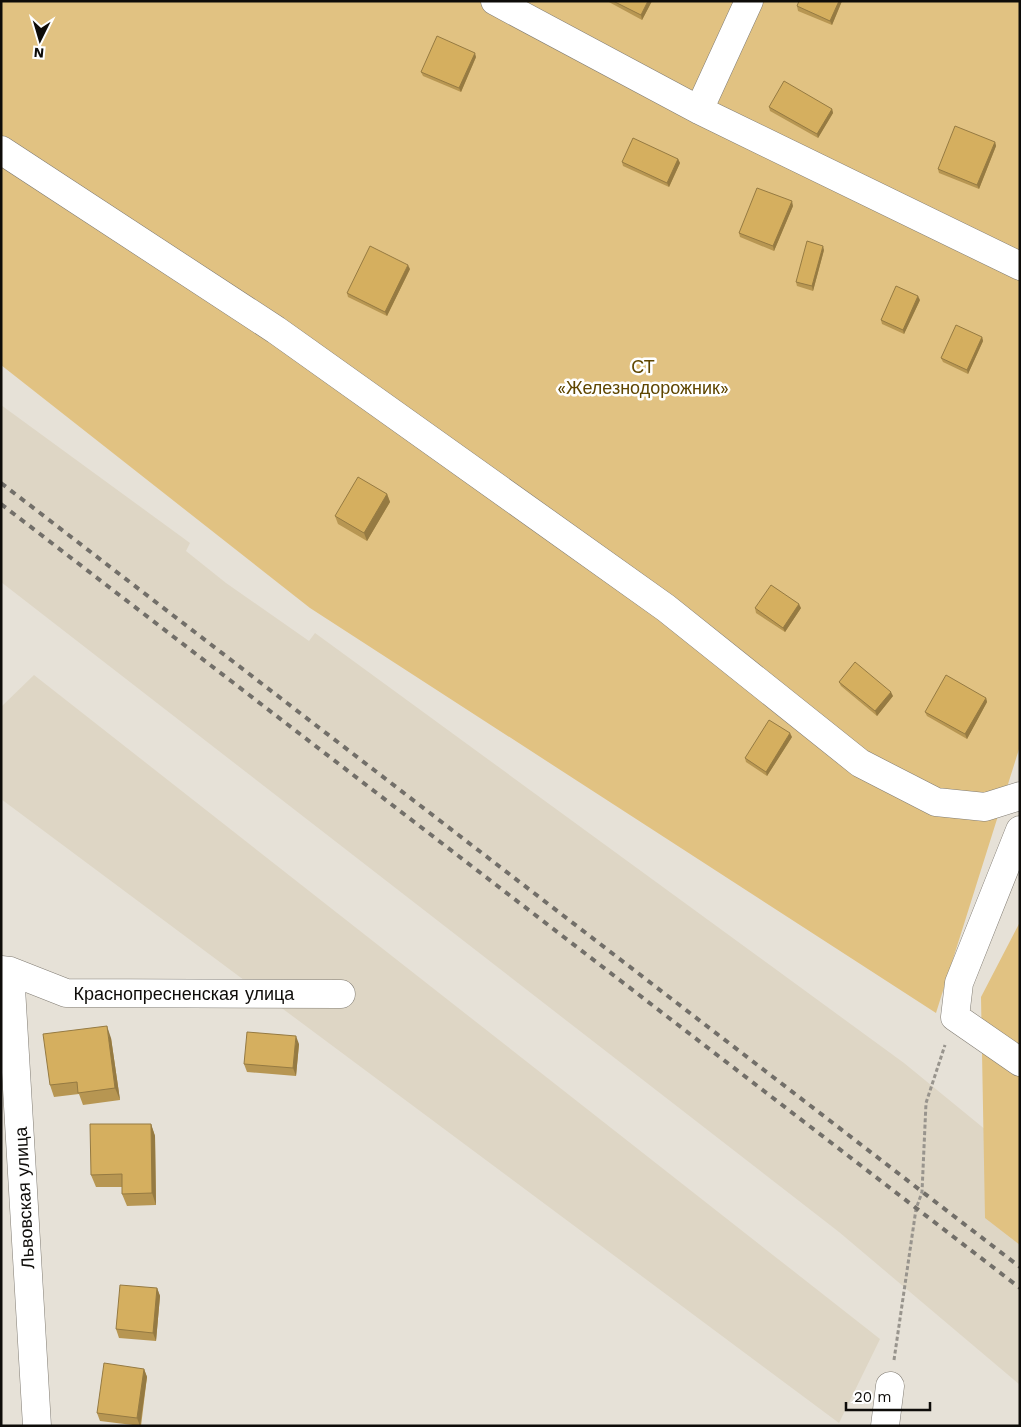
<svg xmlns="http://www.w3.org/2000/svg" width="1021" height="1427" font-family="'Work Sans',sans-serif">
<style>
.built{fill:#ded6c5}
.green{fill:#e1c282}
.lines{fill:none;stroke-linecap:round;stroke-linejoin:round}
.minor-casing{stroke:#817c73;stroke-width:29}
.path{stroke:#98948d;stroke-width:3;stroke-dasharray:4 2.5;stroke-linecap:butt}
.minor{stroke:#fff;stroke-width:28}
.rail{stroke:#726f69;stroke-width:4;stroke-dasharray:6 6;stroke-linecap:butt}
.wall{fill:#b79652}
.shaded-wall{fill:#957a42}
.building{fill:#d5af5f;stroke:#957a42}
.labels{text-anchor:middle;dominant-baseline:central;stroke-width:5;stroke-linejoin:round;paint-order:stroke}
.park-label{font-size:18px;fill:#5f4601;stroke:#fff}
.street-label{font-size:18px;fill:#0e0c09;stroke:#fff}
</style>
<rect width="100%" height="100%" fill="#e6e1d7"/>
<path class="built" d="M1,405L190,543L186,551L226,583L309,641L315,633L904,1063L1020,1158V1385L839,1232L1,582Z
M34,675L880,1339L839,1423L1,799V707Z"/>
<path class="green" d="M1,1H1020V746L936,1013L310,608L1,365Z
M1020,922V1245L985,1218L981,997Z"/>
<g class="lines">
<g class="minor-casing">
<path id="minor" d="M495,1L699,110L1020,266
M699,110L749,1
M1,150L276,330L666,608L860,763L936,802L985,807L1020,796
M1020,830L959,983L955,1017L1020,1062
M1,970L10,971L66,993L341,994
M10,971L37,1426
M885,1426L890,1386"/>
</g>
<path class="path" d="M894,1360L916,1209L922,1192L926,1103L945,1045"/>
<use href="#minor" class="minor"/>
<path class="rail" d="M1,483L1020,1267
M1,504L1020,1288"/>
</g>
<path class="wall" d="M607,1H652L642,20Z
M842,1L832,25L798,11L797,6Z
M476,57L461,92L423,76L421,72Z
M769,107L832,109L833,113L818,138L770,111Z
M995,142L996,146L979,189L939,173L938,169Z
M678,159L680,163L669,187L623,166L622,162Z
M793,206L774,251L740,237L739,233Z
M824,250L813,291L797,286L796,282Z
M410,269L387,316L348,297L347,293Z
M920,300L904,334L882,324L881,320Z
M982,337L983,341L968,374L943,362L941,358Z
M387,494L390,502L367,541L338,524L335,516Z
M755,608H801L785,632L756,613Z
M839,682L893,696L877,716L841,686Z
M986,698L987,702L967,739L927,716L925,712Z
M792,737L767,776L746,762L745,758Z
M111,1038L120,1100L83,1105L79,1094L54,1097L50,1085Z
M299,1044L296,1076L247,1072L244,1064Z
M151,1124L155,1136L156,1205L127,1206L122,1194V1187H96L91,1175Z
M157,1288L160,1296L156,1341L119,1338L116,1329Z
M144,1369L147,1377L141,1426L100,1421L97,1413Z"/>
<path class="shaded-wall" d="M648,1H652L642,20L641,15Z
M839,1H842L832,25L830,21Z
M475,53L476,57L461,92L459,88Z
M832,109L833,113L818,138L817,134Z
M995,142L996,146L979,189L977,185Z
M678,159L680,163L669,187L667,183Z
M792,201L793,206L774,251L773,246Z
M823,246L824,250L813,291L812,286Z
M408,265L410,269L387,316L385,312Z
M918,296L920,300L904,334L903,330Z
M982,337L983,341L968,374L967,370Z
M387,494L390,502L367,541L364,533Z
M799,604L801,608L785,632L783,628Z
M891,692L893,696L877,716L875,711Z
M986,698L987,702L967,739L965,734Z
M790,733L792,737L767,776L766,772Z
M107,1026L111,1038L120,1100L115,1088Z
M296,1036L299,1044L296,1076L293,1068Z
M151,1124L155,1136L156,1205L152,1193Z
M157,1288L160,1296L156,1341L153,1333Z
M144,1369L147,1377L140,1426L137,1418Z"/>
<path class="building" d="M613,1H648L641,15Z
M799,1H839L830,21L797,6Z
M437,36L475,53L459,88L421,72Z
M784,81L832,109L817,134L769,107Z
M955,126L995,142L977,185L938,169Z
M633,138L678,159L667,183L622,162Z
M757,188L792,201L773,246L739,233Z
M807,241L823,246L812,286L796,282Z
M370,246L408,265L385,312L347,293Z
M896,286L918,296L903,330L881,320Z
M956,325L982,337L967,370L941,358Z
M358,477L387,494L364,533L335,516Z
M771,585L799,604L783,628L755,608Z
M855,662L891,692L875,711L839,682Z
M946,675L986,698L965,734L925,712Z
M769,720L790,733L766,772L745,758Z
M107,1026L115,1088L78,1093L77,1082L50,1085L43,1034Z
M247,1032L296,1036L293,1068L244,1064Z
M90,1124H151L152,1193L122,1194V1174L91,1175Z
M120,1285L157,1288L153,1333L116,1329Z
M104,1363L144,1369L137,1418L97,1413Z"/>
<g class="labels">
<g class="park-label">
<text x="643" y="366">СТ<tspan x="643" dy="21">«Железнодорожник»</tspan></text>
</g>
<g class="street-label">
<text x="184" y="993">Краснопресненская улица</text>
<text transform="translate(24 1198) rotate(-93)">Львовская улица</text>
</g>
</g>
<rect width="1021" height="1427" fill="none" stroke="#0e0c09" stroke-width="5"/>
<g transform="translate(40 40) rotate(185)" stroke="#ffffff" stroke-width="4" paint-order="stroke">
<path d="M0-4L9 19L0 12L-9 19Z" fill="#0e0c09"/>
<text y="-8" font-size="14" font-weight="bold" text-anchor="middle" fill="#0e0c09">N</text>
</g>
<path d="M846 1402v8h84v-8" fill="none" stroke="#0e0c09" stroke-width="2.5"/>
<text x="854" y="1402" font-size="15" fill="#0e0c09" stroke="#ffffff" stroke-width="4" paint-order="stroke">20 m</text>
</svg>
